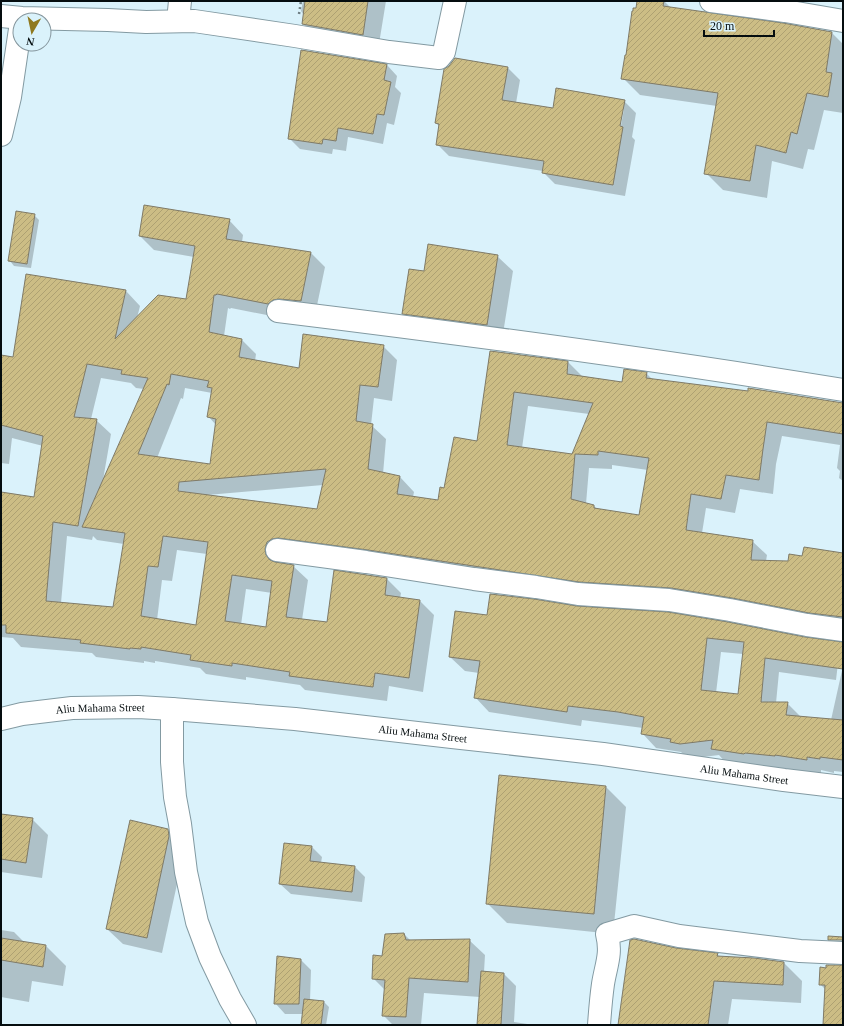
<svg xmlns="http://www.w3.org/2000/svg" width="844" height="1026" font-family="Georgia,serif">
<style>
.shadow{fill:#0003;fill-rule:evenodd}
.building{fill:url(#building-hatch);stroke:#7f7a67;fill-rule:evenodd}
.lines{fill:none;stroke-linecap:round;stroke-linejoin:round}
.street-casing{stroke:#839aa2;stroke-width:24}
.path{stroke:#6e7e83;stroke-width:2.5;stroke-dasharray:2 3;stroke-linecap:butt}
.street{stroke:#fff;stroke-width:22}
.labels{text-anchor:middle;dominant-baseline:central;stroke-width:3;stroke-linejoin:round;paint-order:stroke}
.street-label{font-size:11px;fill:#050d0f;stroke:#daf2fb}
</style>
<defs>
<pattern id="building-hatch" width="6" height="6" patternUnits="userSpaceOnUse"><rect width="6" height="6" fill="#ccbd85"/><path d="M-1 1l2-2M0 6l6-6M5 7l2-2" fill="none" stroke="#aea172"/></pattern>
</defs>
<rect width="100%" height="100%" fill="#daf2fb"/>
<path class="shadow" d="M303,1H386L378,50L318,39L303,24L304,15L301,11Z
M638,1H664L672,9L832,33L843,44V113L824,110L814,150L808,149L803,169L772,161L767,198L723,190L706,173L717,106L640,95L623,78Z
M387,65L397,76L395,87L401,93L394,125L387,123L383,144L348,137L346,151L333,149L332,154L300,149L289,138Z
M508,68L520,80L516,103L554,109L624,101L636,113L632,137L635,140L625,196L555,184L543,172V171L449,156L437,144L439,126L436,123ZM622,109H624L620,131H618Z
M34,215L39,220L31,268L14,266L10,261Z
M229,220L243,235L242,242L311,253L325,267L315,315L282,318L231,308L230,309L228,308L224,336L242,340L256,354L255,361L299,369L383,346L397,360L392,401L374,398L371,425L386,439L383,474L400,477L414,492L413,497L439,501L445,489L478,442L490,352L568,362L582,376L623,383L646,373L653,380L843,404V481L839,478L840,471L837,468L840,445L782,436L776,464L773,494L740,489L735,513L706,508L702,533L752,541L767,555L766,561L789,562L803,557L843,554V629L281,556L279,563L293,566L308,580L302,620L327,623L387,579L401,593L400,599L420,601L434,615L423,692L389,686L387,701L305,690L300,685L246,677V680L206,674L200,668L155,661V663L144,661V663L96,657L92,653L21,647L13,638L1,637V493L35,498L43,446L12,438L9,464L1,463V356L14,358L126,291L140,306L137,318L187,300L194,257L154,250L140,236ZM101,378L131,383L136,388L144,389L103,481V480L111,434L96,420L91,419ZM185,388L212,393L208,416L216,425L211,465L157,458L181,398L183,399ZM528,406L589,414L573,455L522,448ZM612,465L648,470L640,516L597,509L594,506L586,504L589,468L612,469ZM323,485L318,510L207,495ZM67,536L92,540L93,536L97,540L124,544L114,608L61,603ZM177,550L207,554L196,626L157,620L162,580L172,581ZM246,589L272,593L266,629L241,625Z
M497,256L513,271L502,340L419,329L403,314L425,272Z
M491,595L839,655L836,680L779,672L776,703H787L801,717L831,720L843,666V772L834,771V773L821,770V774L789,769V770L726,763L719,755L695,758L685,756L681,752L656,748L642,733L643,728L582,720L581,726L489,712L475,697L479,673L465,671L450,657L488,616ZM721,652L743,654L739,696L716,693Z
M606,787L626,807L613,934L507,923L487,903Z
M1,815L32,819L48,835L42,878L1,872Z
M167,830L183,845L184,852L162,953L123,944L107,929Z
M312,847L322,857L321,863L355,867L365,877L362,902L291,894L280,884Z
M1,930L14,932L25,943L46,946L66,966L63,986L32,981L29,1002L1,997Z
M404,934L411,941L469,940L485,955L484,972L504,974L516,986L514,1022L534,1025H478L480,997L424,993L421,1025H393L383,1015L385,990L373,978L383,957Z
M717,954L720,957L784,963L802,981L801,1003L732,999L728,1025H619Z
M301,960L311,970L310,1001L324,1002L329,1007L326,1025H302L303,1014H285L275,1003Z
M843,970V1025H824L826,990L820,984Z"/>
<path class="building" d="M305,1H368L363,35L302,24Z
M637,1H664L663,6L783,23L832,32L826,72L832,73L828,97L807,93L797,134L791,132L786,153L756,145L750,181L704,174L718,93L621,79L625,55H626L632,11H633V8H636Z
M301,50L387,64L384,80L391,82L384,115L377,114L373,134L338,128L336,141L323,139L322,144L288,139Z
M455,58L508,67L502,100L553,108L556,88L625,100L620,126L623,127L613,185L542,173L544,161L436,145L439,124L435,123L444,69L449,66Z
M144,205L230,219L226,239L311,252L301,301L279,299L273,300L268,304L217,294L216,295H214L209,332L242,339L239,357L299,368L303,334L384,345L378,387L360,385L356,421L373,424L368,469L400,476L397,494L438,500L440,487L444,488L454,437L477,441L490,351L568,361L567,374L622,382L624,369L647,372L646,378L748,391V388L843,403V434L767,422L763,449L759,480L726,475L721,499L691,494L686,530L753,540L751,560L788,561L789,554L802,556L804,547L843,553V617L809,613L732,598L671,588L579,582L368,550L278,538L272,539L267,542L265,549L266,555L270,560L275,562L294,565L286,617L327,622L334,570L387,578L385,595L420,600L409,678L375,673L373,687L289,676L290,672L232,663V666L190,660L191,655L141,647V649L130,648V649L80,643L81,640L6,633V625H1V492L34,497L43,436L1,425V355L13,357L26,274L126,290L115,339L158,295L186,299L195,246L139,236ZM87,364L122,370L121,374L148,378L82,527L125,533L113,607L46,601L53,522L78,526L97,419L74,417ZM171,374L209,381L207,387L212,388L207,417L216,419L210,464L138,454L167,384L169,385ZM514,392L593,403L572,454L507,445ZM598,451L649,458L639,515L594,508V505L571,499L575,454L598,455ZM326,469L317,509L178,491L179,482ZM163,536L208,542L196,625L141,616L148,566L158,567ZM232,575L272,581L266,627L225,621Z
M16,211L35,214L27,264L8,261Z
M428,244L498,255L487,325L402,314L409,269L424,271Z
M490,594L534,599L577,606L668,612L728,622L805,637L843,642V669L765,658L761,702H788L786,715L843,720V760L820,757V759L807,757V760L775,755V756L745,753L744,754L711,749L713,740L680,744L670,742L671,739L641,734L644,717L618,712L568,706L567,712L474,698L480,661L449,657L455,611L487,615ZM707,638L744,642L738,694L701,690Z
M499,775L606,786L594,914L486,904Z
M1,814L33,818L26,863L1,859Z
M130,820L168,829L169,836L147,938L106,929Z
M284,843L312,846L310,861L355,866L352,892L279,884Z
M404,933L406,940L470,939L468,982L409,978L406,1017L382,1016L385,980L372,979L373,955L382,956L385,934Z
M828,936L843,937V940H828Z
M1,938L46,945L43,967L1,960Z
M634,939L676,948L718,953L717,956L754,958L784,962L783,985L714,981L708,1025H618L630,940Z
M277,956L301,959L299,1004H274Z
M826,965H843V1025H823L825,985H819L820,967L826,968Z
M481,971L504,973L501,1025H477Z
M304,999L324,1001L321,1025H301Z"/>
<g class="lines">
<g class="street-casing">
<g id="street">
<path d="M711,1L785,11L843,21"/>
<path d="M1,16L22,18L108,20L146,22L194,21L295,36L389,52L439,58L444,52L455,1"/>
<path d="M178,21L180,1"/>
<path d="M1,135L10,97L20,29"/>
<path d="M278,311C466,334 655,359 843,390"/>
<path d="M277,550L366,562L474,579L536,587L578,594L669,600L730,610L807,625L843,630"/>
<path d="M172,709V762L175,797L180,824L186,872L197,922L210,957L230,999L245,1025"/>
<path id="s1" d="M1,719L22,714L72,708L138,707L172,709L295,719L452,737L603,754L784,780L843,787"/>
<path d="M599,1025C600,1011 601,998 603,984C606,965 612,954 607,934L634,926L679,936L800,951L843,953"/>
</g>
</g>
<path class="path" d="M299,14L301,1"/>
<use href="#street" class="street"/>
</g>
<g class="labels">
<g class="street-label">
<text stroke="none"><textPath href="#s1" startOffset="100">Aliu Mahama Street</textPath></text>
<text stroke="none"><textPath href="#s1" startOffset="424">Aliu Mahama Street</textPath></text>
<text stroke="none"><textPath href="#s1" startOffset="748">Aliu Mahama Street</textPath></text>
</g>
</g>
<rect width="844" height="1026" fill="none" stroke="#050d0f" stroke-width="4"/>
<g transform="translate(32 32) rotate(189)"><circle r="19" fill="#daf2fb" stroke="#85969d"/>
<path d="M0-3L7 15L0 10L-7 15Z" fill="#8f791f"/>
<text y="-6" font-size="11" font-weight="bold" text-anchor="middle" fill="#050d0f">N</text>
</g>
<path d="M704 30v6h70v-6" fill="none" stroke="#050d0f" stroke-width="2"/>
<text x="710" y="30" font-size="12" fill="#050d0f" stroke="#daf2fb" stroke-width="3" paint-order="stroke">20 m</text>
</svg>
